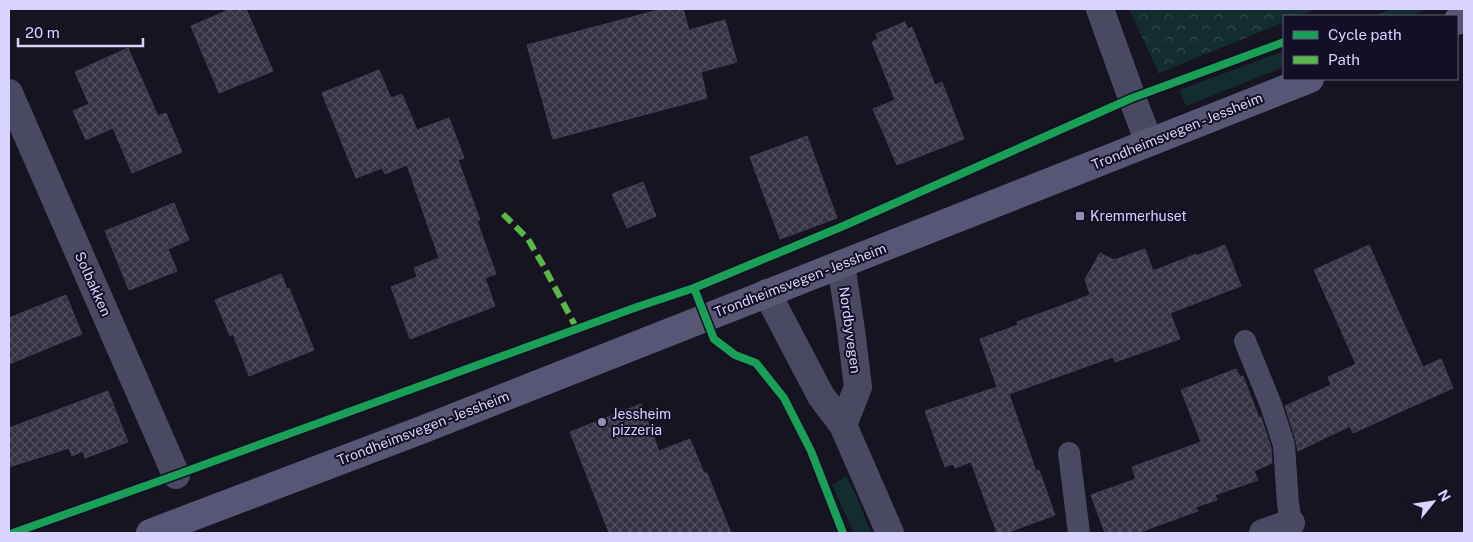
<svg xmlns="http://www.w3.org/2000/svg" width="1473" height="542" font-family="'Public Sans',sans-serif">
<style>
.grass{fill:#132c2d}
.park{fill:url(#park-crowns)}
.building{fill:url(#building-cross-hatch);stroke:#433f54}
.lines{fill:none;stroke-linecap:round;stroke-linejoin:round}
.service{stroke:#4a4962;stroke-width:22}
.minor{stroke:#4a4962;stroke-width:28}
.secondary{stroke:#575674;stroke-width:28}
.quiet{stroke:#58b947;stroke-width:6;stroke-dasharray:12 6;stroke-linecap:butt}
.cycleway-casing{stroke:#130f26;stroke-width:11}
.cycleway{stroke:#1a9f57;stroke-width:8}
.poi-dot{fill:#9591b1;stroke:#130f26;stroke-width:2}
.labels{text-anchor:middle;dominant-baseline:central;stroke-width:4;stroke-linejoin:round;paint-order:stroke}
.street-label{font-size:14px;fill:#d9d4ff;stroke:#130f26}
.poi-label{font-size:14px;fill:#d9d4ff;stroke:#130f26;text-anchor:start}
</style>
<defs>
<pattern id="park-crowns" width="20" height="18" patternUnits="userSpaceOnUse" patternTransform="scale(1.25)"><rect width="20" height="18" fill="#132c2d"/><path d="M2 6a3 3 0 1 1 6 0M12 15a3 3 0 1 1 6 0" fill="none" stroke="#354a4c"/></pattern>
<pattern id="building-cross-hatch" width="8" height="8" patternUnits="userSpaceOnUse" patternTransform="scale(1.25)"><rect width="8" height="8" fill="#343243"/><path d="M0 0l8 8M0 8l8-8" fill="none" stroke="#514f5f"/></pattern>
</defs>
<rect width="100%" height="100%" fill="#161421"/>
<path class="grass" d="M1392,9H1428L1410,16H1373Z
M1284,51V67L1186,106L1179,90Z
M846,476L856,495L871,533H854L832,485Z"/>
<path class="park" d="M1129,9H1317L1298,16H1284V22L1159,73Z"/>
<path class="building" d="M231,9H246L273,71L219,93L191,26Z
M662,9H683L689,30L725,20L737,62L701,72L707,98L553,139L527,45Z
M905,22L908,29L912,27L935,85L942,82L964,139L897,165L873,109L895,100L872,42L878,39L876,34Z
M128,48L158,116L166,113L182,152L132,173L113,128L86,140L73,111L89,104L75,72Z
M379,70L391,98L402,94L417,130L449,118L464,158L458,160L480,220L477,221L496,274L485,278L495,306L410,339L391,287L417,277L414,268L439,258L407,165L385,174L382,168L356,178L322,93Z
M807,136L837,218L780,239L750,157Z
M643,182L656,216L627,228L612,194Z
M174,203L189,240L168,249L177,271L129,290L105,231Z
M1225,245L1241,286L1170,313L1180,339L1115,362L1113,357L1009,394L1036,471L1039,470L1055,515L1006,533H997L971,462L955,468L953,464L945,467L925,411L997,387L980,339L1018,325L1017,322L1090,295L1085,279L1100,253L1114,260L1145,249L1153,271L1196,254V256Z
M1369,245L1423,367L1441,359L1453,388L1353,433L1350,426L1298,451L1296,441L1285,406L1331,385L1328,377L1356,364L1314,270Z
M281,274L287,289L289,288L314,350L249,376L233,334L230,336L215,300Z
M66,295L82,334L9,364V318Z
M1236,369L1240,377L1243,376L1259,418L1261,417L1271,448L1272,463L1254,471L1258,480L1215,495L1217,500L1196,507L1198,511L1137,533H1105L1091,495L1136,479L1132,467L1201,442L1181,390Z
M108,391L128,442L85,458L83,451L72,456L69,448L9,467V428Z
M641,404L659,451L690,439L704,473H707L731,533H609L570,432Z"/>
<g class="lines">
<path class="service" d="M1245,341L1271,405L1284,445L1288,504L1291,523
M1069,453L1079,533"/>
<path class="minor" d="M1100,9L1132,98L1149,142
M9,93L176,475
M841,264L851,330L858,387L843,425
M767,293L821,396L843,425L890,533
M1263,533L1291,523"/>
<path class="secondary" d="M1457,21L1464,18
M150,533L424,429L1310,79"/>
<path class="quiet" d="M503,214L528,239L543,265L577,329"/>
<g class="cycleway-casing">
<path id="cycleway" d="M694,288L714,339L735,355L756,363L784,398L811,451L843,533
M13,533L176,475L637,307L694,288L841,227L1132,98L1284,42"/>
</g>
<use href="#cycleway" class="cycleway"/>
</g>
<g class="poi-dot">
<rect x="1075" y="211" width="10" height="10" rx="2.5"/>
<circle cx="602" cy="422" r="5"/>
</g>
<g class="labels">
<g class="street-label">
<text transform="translate(1177 131) rotate(-22)">Trondheimsvegen - Jessheim</text>
<text transform="translate(800 280) rotate(-21)">Trondheimsvegen - Jessheim</text>
<text transform="translate(93 284) rotate(66)">Solbakken</text>
<text transform="translate(850 330) rotate(82)">Nordbyvegen</text>
<text transform="translate(423 428) rotate(-21)">Trondheimsvegen - Jessheim</text>
</g>
<g class="poi-label">
<text x="1090" y="216">Kremmerhuset</text>
<text x="612" y="414">Jessheim<tspan x="612" dy="16">pizzeria</tspan></text>
</g>
</g>
<rect width="1473" height="542" fill="none" stroke="#d9d4ff" stroke-width="20"/>
<rect x="1283" y="15" width="175" height="65" fill="#130f26" stroke="#625e7d"/>
<rect x="1293" y="31" width="25" height="8" fill="#1a9f57" stroke="#625e7d"/>
<text x="1328" y="40" font-size="15" fill="#d9d4ff">Cycle path</text>
<rect x="1293" y="56" width="25" height="8" fill="#58b947" stroke="#625e7d"/>
<text x="1328" y="65" font-size="15" fill="#d9d4ff">Path</text>
<g transform="translate(1433 502) rotate(60)" stroke="#130f26" stroke-width="4" paint-order="stroke">
<path d="M0-4L9 19L0 12L-9 19Z" fill="#d9d4ff"/>
<text y="-8" font-size="14" font-weight="bold" text-anchor="middle" fill="#d9d4ff">N</text>
</g>
<path d="M18 38v8h125v-8" fill="none" stroke="#d9d4ff" stroke-width="2.5"/>
<text x="25" y="38" font-size="15" fill="#d9d4ff" stroke="#130f26" stroke-width="4" paint-order="stroke">20 m</text>
</svg>
